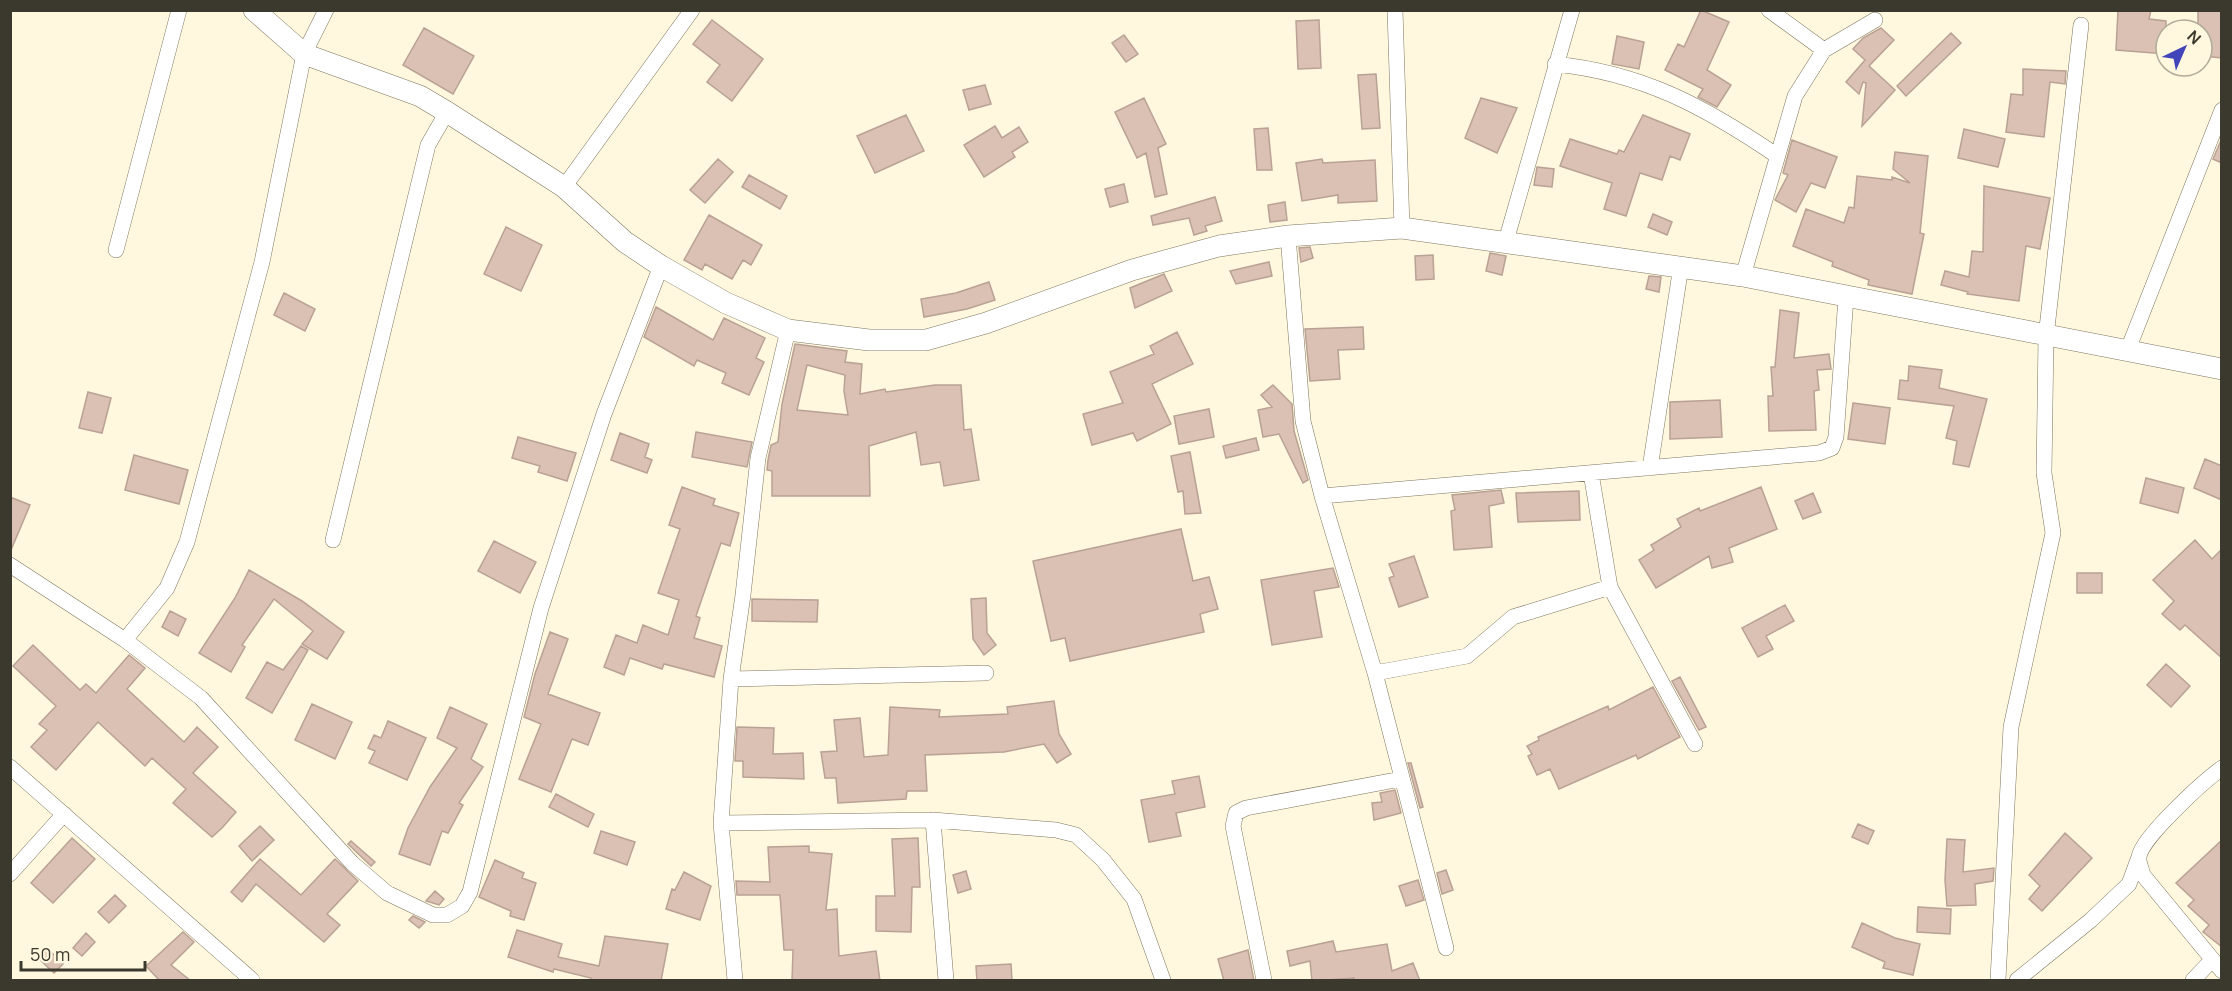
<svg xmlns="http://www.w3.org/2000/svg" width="2232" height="991" font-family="Manrope,sans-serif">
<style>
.building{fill:#dac1b3;stroke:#b9a194;stroke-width:1.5;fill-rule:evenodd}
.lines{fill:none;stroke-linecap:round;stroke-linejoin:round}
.street-casing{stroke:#7d7660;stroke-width:16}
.secondary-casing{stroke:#7d7660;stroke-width:22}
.street{stroke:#fff;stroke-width:15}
.secondary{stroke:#fff;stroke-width:21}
</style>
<rect width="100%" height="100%" fill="#fff7de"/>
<path class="building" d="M1701,10L1729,22L1707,70L1731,85L1717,107L1698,97L1703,89L1665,70L1678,44L1684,47Z
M2118,10H2151L2149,19L2166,21V54L2116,50Z
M2198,10H2222V58L2202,56V30H2198Z
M712,20L763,59L732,101L707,82L720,65L693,44Z
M1319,20L1321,68L1298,69L1296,21Z
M424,28L474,56L453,94L403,65Z
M1881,28L1894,40L1869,66L1895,90L1862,126L1866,83L1863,82L1859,94L1846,82L1865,60L1853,49L1863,38Z
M1951,33L1961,43L1906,96L1897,86Z
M1124,35L1138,54L1126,62L1112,43Z
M1617,36L1644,42L1639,69L1612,64Z
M2023,69L2066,71L2065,84L2050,82L2044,137L2006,132L2011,94L2023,95Z
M1376,74L1380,128L1362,129L1358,75Z
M985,85L991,104L969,110L963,90Z
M1144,98L1166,144L1158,148L1167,194L1155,197L1146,153L1137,158L1115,112Z
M1481,98L1517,108L1497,153L1465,138Z
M906,115L924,151L875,173L857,136Z
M1643,115L1690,134L1680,160L1670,156L1662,180L1640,173L1626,216L1604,209L1612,183L1560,166L1570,139L1617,154L1619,150L1624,152Z
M995,126L1002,138L1019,127L1028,142L1012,152L1015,157L984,177L964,145Z
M1268,128L1272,170H1257L1254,129Z
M1964,129L2005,139L1998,167L1958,158Z
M2222,138V163L2213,159Z
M1792,140L1837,157L1825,188L1811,183L1796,212L1775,200L1788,175L1783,173Z
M1895,152L1928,156L1920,233L1924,234L1912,294L1868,285L1869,280L1832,266L1833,262L1793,246L1806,209L1844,223L1849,207L1854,208L1857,176L1892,180V177L1910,183L1893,169Z
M718,159L733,172L705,203L690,190Z
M1322,159L1323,163L1375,160L1377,201L1338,203V195L1302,201L1296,163Z
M1537,167L1554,169L1552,187L1534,185Z
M749,175L787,196L780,209L742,187Z
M1124,184L1128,202L1110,207L1105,189Z
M1984,186L2050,198L2040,249L2026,246L2019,301L1967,294L1968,292L1941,285L1945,271L1969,277L1972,251L1983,252Z
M1215,197L1222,221L1205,226L1207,231L1194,235L1189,218L1153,225L1151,216Z
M1285,202L1287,220L1270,222L1268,205Z
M1653,214L1672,222L1667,235L1648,227Z
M709,215L762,245L751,265L743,260L732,279L705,264L702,270L684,260Z
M506,227L542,245L521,291L484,274Z
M1310,247L1313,258L1301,262L1299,248Z
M1490,253L1506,256L1502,275L1486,271Z
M1433,255L1434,279L1416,280L1415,256Z
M1269,262L1272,276L1236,284L1230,271Z
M1164,274L1172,291L1135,308L1130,288Z
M1649,276L1661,277L1659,292L1646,289Z
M989,282L995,300L967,309L924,317L921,299L956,293Z
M284,293L315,309L305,331L274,315Z
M656,307L713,340L724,318L765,338L756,358L764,362L749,395L722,383L726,373L697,360L694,366L644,337Z
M1780,310L1799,313L1794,358L1829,354L1831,369L1817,370L1819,390L1814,391L1816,430L1769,431L1768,396H1773L1771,367H1775Z
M1363,327L1364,349L1338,350L1340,379L1310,381L1305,329Z
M1177,332L1193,364L1152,384L1171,424L1137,441L1133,433L1092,445L1083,414L1123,403L1110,372L1154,354L1150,346Z
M795,344L847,351L845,362L862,364L860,394L885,389L886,392L935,385H961L964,430L971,429L979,480L944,486L940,462L921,465L916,432L869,446L870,496H772V471L767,470L768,460L771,445L778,442L782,404ZM807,365L845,375L844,391L848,415L797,410Z
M1909,366L1942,370L1939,388L1987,399L1969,467L1953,464L1957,441L1946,438L1954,406L1898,399L1900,380L1908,381Z
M1273,385L1292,404L1294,431L1308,480L1303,483L1279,434L1263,437L1258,410L1272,407L1261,395Z
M88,392L111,398L102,433L79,428Z
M1720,400L1722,437L1670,439V402Z
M1853,403L1890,408L1885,444L1848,439Z
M1209,409L1214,437L1179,444L1174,416Z
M696,432L752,442L747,467L692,457Z
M620,433L649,444L645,457L652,460L647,473L611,460Z
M518,437L576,453L567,481L538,472L540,466L512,458Z
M1256,438L1259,450L1226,458L1223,446Z
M1190,452L1201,513L1185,514L1183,491L1178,492L1171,456Z
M134,455L188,470L179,504L125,490Z
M2205,459L2222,466V500L2194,488Z
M2146,478L2184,488L2178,513L2140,503Z
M682,487L715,499L713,505L739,513L730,546L721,543L696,616L700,618L694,638L722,646L714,677L664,664L662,669L630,658L624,675L604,667L616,635L637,643L643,625L668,635L679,600L658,593L680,529L669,525Z
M1761,487L1777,529L1729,548L1733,562L1712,568L1709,556L1656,588L1639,560L1654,550L1651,545L1681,527L1677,519L1699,508L1700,511Z
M1501,490L1504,503L1489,506L1492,547L1454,550L1451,511L1455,510L1452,495Z
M1579,491L1580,520L1518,522L1516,493Z
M1813,493L1821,512L1803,519L1795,501Z
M10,497L30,505L11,550H10Z
M1181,529L1193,581L1209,577L1218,609L1200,614L1204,632L1070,661L1065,638L1051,641L1033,561Z
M2195,540L2212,559L2222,549V658L2185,625L2180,630L2162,614L2174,601L2153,580Z
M494,541L536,562L520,593L478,571Z
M1414,556L1428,597L1399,607L1389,578L1394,576L1389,564Z
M1333,568L1339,587L1314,591L1322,637L1272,645L1261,580Z
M249,570L302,601L344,632L327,659L302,644L313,631L274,599L242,645L245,647L231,672L199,653L235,598Z
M2077,573H2102V593H2077Z
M986,598L987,633L996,645L984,655L973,639L971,599Z
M752,599L818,600L817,622L752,621Z
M1785,605L1794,621L1766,636L1773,649L1758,657L1742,628Z
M170,611L186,619L178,636L162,627Z
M550,632L568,639L548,694L600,713L588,745L572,739L551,792L519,779L541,724L524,717L535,674Z
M33,645L80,690L86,684L96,693L129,655L145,668L127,689L184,742L197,727L218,747L193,773L236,812L222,828L212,837L173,803L186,789L152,758L145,766L98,722L56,770L31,747L47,730L39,724L56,706L13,666Z
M301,646L308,650L272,713L246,698L267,662L283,670Z
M2166,664L2190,686L2171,707L2147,685Z
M1680,677L1706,727L1699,730L1672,681Z
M1653,687L1680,737L1638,759L1636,755L1559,789L1550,769L1537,775L1528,756L1532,754L1527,746L1539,740L1538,737L1608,706L1609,710Z
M1054,701L1059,734L1071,754L1057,763L1044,744L1004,752L925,755L927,791H907L906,799L838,803L836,778H825L821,752L837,751L834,720L860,718L864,757L888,755L890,707L940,710L939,717L1008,714L1007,707Z
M312,704L352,722L335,759L295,740Z
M450,707L487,724L471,759L483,767L459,803L463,805L448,833L442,831L430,865L399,854L408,828L430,787L457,748L437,738Z
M388,721L426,738L407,780L369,763L375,751L368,748L374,735L381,738Z
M737,727L774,728L773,754L803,753L804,779L743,777V761H735Z
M1408,763H1411L1423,807L1420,808Z
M1199,776L1205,807L1176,813L1181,836L1149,842L1141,800L1175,794L1172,781Z
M1395,790L1401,813L1374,820L1372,803L1382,802L1380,793Z
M556,794L594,814L588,827L549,807Z
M1858,824L1874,831L1868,844L1852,837Z
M260,826L274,840L252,861L239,846Z
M601,831L635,842L627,865L594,853Z
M2065,833L2092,858L2042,911L2029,899L2040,886L2029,875Z
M72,838L95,859L53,903L31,883Z
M918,838L920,887H912L911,932L876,931V896H895L892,839Z
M1947,839L1965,840L1963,872L1994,868L1993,881L1975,884L1976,905L1947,906L1945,880Z
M2222,840V947L2203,932L2209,925L2188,906L2194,900L2176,883Z
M351,841L375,862L371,866L348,844Z
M809,846V852L832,854L826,910L837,909L839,956L876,951L880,981H792L793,950H784L780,895H737L736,881L770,882L768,847Z
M260,859L301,895L335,859L358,881L327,914L340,925L324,942L256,884L242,902L231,892Z
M495,860L524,873L522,878L536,883L524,920L510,916L511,911L479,897Z
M1446,870L1453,890L1442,894L1437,873Z
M966,871L971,889L958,893L953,875Z
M684,872L711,886L700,920L666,909L672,889L675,890Z
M1418,880L1424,900L1406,906L1399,886Z
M435,891L444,899L439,905L426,901Z
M115,895L126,906L109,923L98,912Z
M1918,907L1951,909L1950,934L1917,932Z
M413,916L425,922L419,928L409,920Z
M1862,923L1895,938L1920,944L1913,975L1883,968L1885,962L1852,947Z
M517,930L562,944L558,957L599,966L605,936L668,944L661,981H591V978L554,969L553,972L508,957Z
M183,932L194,942L171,965L191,981H160L146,966Z
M86,933L95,942L82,956L73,948Z
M1333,941L1336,952L1387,944L1392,971L1413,963L1420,981H1354V978L1312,981L1310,961L1290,966L1287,951Z
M48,949L63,964L54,973L38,958Z
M1248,950L1254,981H1224L1218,959Z
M1011,964L1012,981H977L976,966Z"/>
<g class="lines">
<g class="street-casing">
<path id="street" d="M1395,10L1402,228
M1769,10L1824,50
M1555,64C1643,73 1705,107 1776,155
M564,187L692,10
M1288,236L1303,421L1322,496L1375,673L1446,948
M1506,241L1572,10
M116,250L179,10
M1743,276L1795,96L1824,50L1875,20
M2127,352L2222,110
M1650,468L1681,266
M1591,473L1610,587L1695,744
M1322,496L1819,453L1832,448L1836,437L1846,297
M333,540L428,145L447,112
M10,565L125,640L201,698L352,863L387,893L433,915H447L462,906L470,892L541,608L604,414L661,266
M125,640L167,588L187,542L262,262L304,54L326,10
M1375,673L1467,656L1513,617L1610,587
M731,679L986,673
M10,767L252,980
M2222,768C2205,780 2141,838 2139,857C2138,862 2142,870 2143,875L2222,971
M933,820L946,980
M721,823L933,820L1056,830L1076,835L1103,860L1134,899L1163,980
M10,874L64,814
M735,980L721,823L731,679L743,595L758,458L788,330
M1264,980L1233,826L1236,813L1246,808L1401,779
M1998,980L2011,727L2053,533L2044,473L2046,337L2081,25
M2017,980L2091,920L2129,884L2139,857
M2193,980L2212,960"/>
</g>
<g class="secondary-casing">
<path id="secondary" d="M254,10L304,54L420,96L447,112L564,187L625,242L661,266L726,303L788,330L869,340H926L986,323L1132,270L1219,246L1288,236L1402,228L1743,276L2222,369"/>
</g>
<use href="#street" class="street"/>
<use href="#secondary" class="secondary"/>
</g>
<rect width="2232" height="991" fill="none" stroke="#3b382e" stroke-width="24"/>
<g transform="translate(2184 48) rotate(44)"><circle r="28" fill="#fff7de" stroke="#b1ab98" stroke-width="1.5"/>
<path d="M0-4.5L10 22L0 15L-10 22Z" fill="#4145b9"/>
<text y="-9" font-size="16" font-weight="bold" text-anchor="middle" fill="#3b382e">N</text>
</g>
<path d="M21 961v9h124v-9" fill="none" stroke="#3b382e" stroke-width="3"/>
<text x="30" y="961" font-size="18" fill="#3b382e" stroke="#fff7de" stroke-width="4.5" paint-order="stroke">50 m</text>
</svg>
